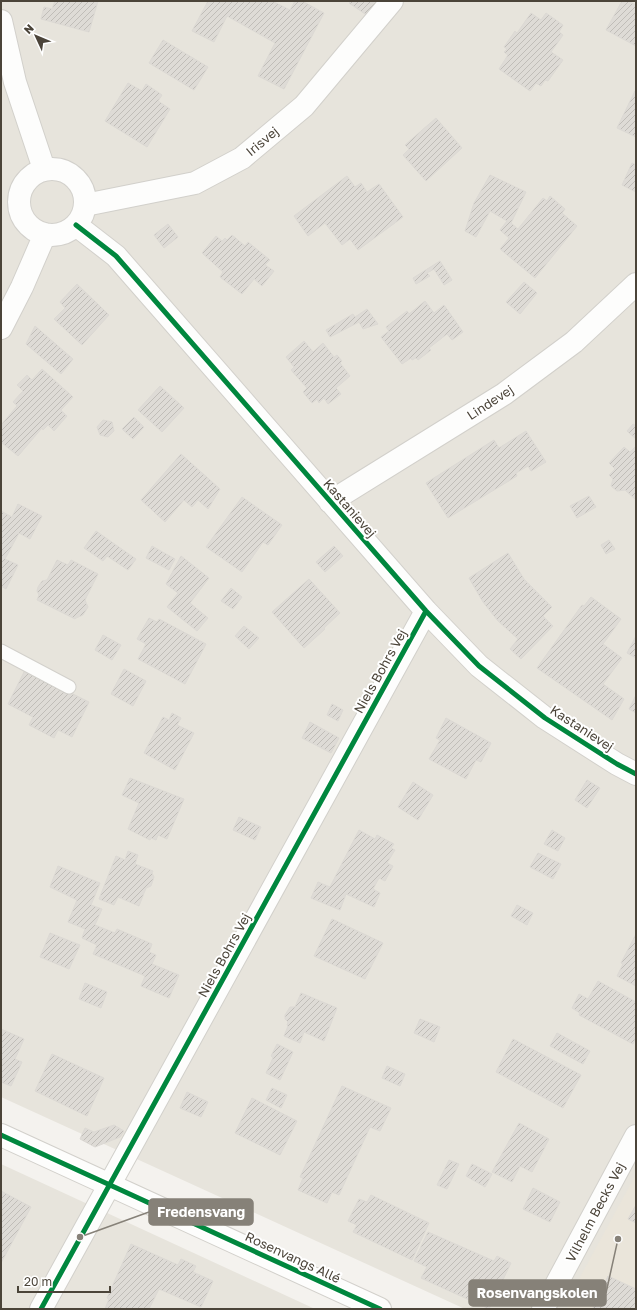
<svg xmlns="http://www.w3.org/2000/svg" width="637" height="1310" font-family="'Golos Text',sans-serif">
<style>
.residential{fill:#e7e4dc}
.education{fill:#eae5da}
.building{fill:url(#building-hatch);stroke:#dcd9d4}
.lines{fill:none;stroke-linecap:round;stroke-linejoin:round}
.service-casing{stroke:#d2d0cb;stroke-width:15}
.minor-casing{stroke:#d2d0cb;stroke-width:24}
.tertiary-casing{stroke:#d2d0cb;stroke-width:24}
.service{stroke:#fdfdfc;stroke-width:13}
.minor{stroke:#fdfdfc;stroke-width:22}
.tertiary{stroke:#fdfdfc;stroke-width:22}
.cycleway-casing{stroke:#fff;stroke-width:8}
.cycleway{stroke:#00873e;stroke-width:5}
.labels{text-anchor:middle;dominant-baseline:central;stroke-width:4;stroke-linejoin:round;paint-order:stroke}
.street-label{font-size:13px;fill:#4b4439;stroke:#fff}
.leader{fill:none;stroke:#868178;stroke-width:1.5}
.callout-dot{fill:#868178;stroke:#fff;stroke-width:1.5}
.callout{fill:#868178;stroke:#868178;stroke-width:1.5}
.callout-label{font-size:14px;text-anchor:middle;font-weight:bold;fill:#fff}
</style>
<defs>
<pattern id="building-hatch" width="6" height="6" patternUnits="userSpaceOnUse"><rect width="6" height="6" fill="#dedbd6"/><path d="M-1 1l2-2M0 6l6-6M5 7l2-2" fill="none" stroke="#c0bdb8"/></pattern>
</defs>
<rect width="100%" height="100%" fill="#f4f2ee"/>
<path class="residential" d="M1,1H636V1309H465L1,1097Z
M1,1164L315,1309H1Z"/>
<path class="education" d="M636,1174V1309H568L566,1303Z"/>
<path class="building" d="M55,1H98L89,32L41,19L44,7L52,9Z
M208,1H272L290,10L295,1H302L324,13L284,89L258,76L275,43L227,16L214,42L192,31Z
M351,1H379L368,16L349,3Z
M622,1H628L636,5V46L606,30Z
M531,13L541,20L546,13L563,25L559,32L563,35L551,52L563,60L548,81L545,80L541,86L536,83L530,91L499,69L508,55L504,52L507,49L504,47L515,31L517,33Z
M163,40L208,67L194,90L149,63Z
M128,83L142,91L146,84L162,95L158,101L170,109L147,147L105,121Z
M635,91H636V137L617,128Z
M436,118L462,148L426,181L403,155L409,149L405,145Z
M632,163L636,165V192L622,185Z
M490,175L526,192L511,223L518,229L543,198L547,201L550,196L565,209L562,213L577,226L535,278L500,249L509,238L500,230L507,221L490,211L476,237L465,231L474,203Z
M347,176L355,187L361,183L367,192L379,184L403,217L358,250L350,239L342,245L325,223L308,236L294,216Z
M168,224L178,237L164,248L154,235Z
M232,235L245,246L248,242L270,260L265,265L274,271L262,286L254,279L242,294L220,277L223,272L202,253L216,236L222,241L225,238L227,240Z
M440,261L452,280L444,285L434,269L427,273L430,276L416,284L413,278Z
M524,282L537,293L520,314L506,302Z
M77,284L109,315L82,345L54,319L65,308L60,302Z
M425,301L434,313L444,305L463,332L452,340L447,334L429,348L431,350L418,360L416,358L412,360L411,358L402,364L381,337L389,331L386,327L407,311L409,314Z
M367,309L378,324L363,329L359,322L330,337L326,330L353,314L355,317Z
M35,326L73,359L61,374L26,344Z
M304,341L313,352L323,343L334,357L337,355L342,361L340,363L350,376L336,388L341,394L328,404L324,398L319,403L317,399L312,403L303,392L307,388L291,370L294,367L286,357Z
M42,369L73,397L61,410L67,416L54,431L48,425L43,430L42,428L18,456L1,442V425L17,406L13,402L23,391L17,385L27,375L32,380Z
M160,386L184,408L162,432L138,410Z
M134,417L144,427L133,439L122,429Z
M103,420L112,422L114,431L108,437L100,435L97,427Z
M633,424L636,426V439L627,431Z
M526,431L546,462L531,471L528,466L516,473L517,476L448,518L426,483L494,440L499,448Z
M636,446V500L625,490L617,491L611,486L613,479L609,475L615,469L609,463L624,447L630,452Z
M181,454L220,489L208,509L198,500L192,507L184,500L165,522L141,500Z
M589,496L596,507L577,518L570,506Z
M242,497L282,525L268,545L263,542L242,572L206,547Z
M18,504L42,516L30,539L19,533L5,559L18,565L6,589L1,586V511L12,517Z
M96,531L136,559L128,570L107,556L103,561L84,548Z
M609,540L615,549L606,554L601,545Z
M152,546L175,559L169,570L146,558Z
M334,546L343,556L325,572L316,562Z
M508,553L524,579L552,607L543,616L553,626L521,659L510,649L518,639L498,621L483,602L469,578Z
M181,556L209,578L190,603L208,618L197,631L167,607L178,593L166,584Z
M57,560L68,565L71,560L98,574L85,600L88,607L83,615L76,618L75,619L37,600L39,595L37,591L38,587L42,581L47,580Z
M309,579L340,613L324,628L325,629L304,648L272,612Z
M231,588L242,597L233,609L221,601Z
M591,597L621,619L603,644L622,658L603,684L624,699L612,720L537,668L582,605L584,606Z
M149,618L157,622L159,619L206,644L185,684L138,659L146,644L137,639Z
M244,626L259,638L249,649L235,636Z
M103,635L121,645L112,660L95,650Z
M636,636V658L627,653Z
M124,669L146,681L133,706L111,694Z
M25,670L89,702L72,737L58,730L54,738L29,725L33,717L8,704Z
M636,695V713L629,709Z
M332,704L343,710L338,721L327,715Z
M172,713L181,718L177,725L194,733L175,770L144,753L163,717L169,720Z
M446,718L491,743L481,762L476,760L466,779L429,759L440,740L436,738Z
M310,722L339,738L331,753L302,738Z
M130,778L184,799L167,839L158,835L156,840L151,838L150,840L128,829L139,803L122,795Z
M587,780L600,788L587,808L575,800Z
M413,782L433,795L418,820L398,807Z
M239,817L261,827L255,840L233,830Z
M359,830L375,839L377,835L394,844L391,848L395,850L387,863L393,866L385,881L379,878L373,889L380,893L374,907L346,894L340,910L311,898L318,882L330,887Z
M552,830L565,838L558,851L544,844Z
M128,851L138,855L135,864L153,871L152,873L154,877L151,886L146,888L139,906L118,897L114,905L99,899L116,856L125,860Z
M538,853L561,864L553,879L530,867Z
M58,866L100,883L91,905L102,909L95,925L115,933L117,929L152,944L149,952L156,955L152,964L179,975L169,998L141,986L145,976L93,954L97,945L82,938L85,929L68,922L77,900L50,887Z
M517,905L533,913L527,925L511,916Z
M332,919L383,943L365,979L314,956Z
M50,933L80,945L69,969L40,957Z
M636,934V986L617,976L623,964L621,963Z
M598,981L636,1002V1037L633,1044L579,1015L580,1013L572,1008L579,994L588,999Z
M85,983L107,992L101,1008L79,999Z
M301,993L337,1008L324,1041L304,1032L300,1043L284,1036L288,1026L287,1025L288,1022L285,1019V1015L290,1007H295Z
M420,1019L440,1027L434,1042L414,1033Z
M1,1029L24,1039L15,1059L22,1062L11,1086L1,1082Z
M557,1033L590,1051L583,1064L550,1046Z
M513,1039L581,1075L563,1108L496,1072Z
M277,1044L293,1052L280,1080L266,1073L273,1058L271,1056Z
M52,1054L104,1078L87,1116L35,1091Z
M387,1066L405,1074L400,1086L382,1078Z
M342,1086L391,1108L380,1131L370,1127L339,1195L332,1192L327,1203L298,1190L303,1178L300,1177Z
M272,1088L287,1095L281,1108L266,1100Z
M187,1092L208,1102L201,1117L180,1108Z
M252,1098L297,1121L280,1155L235,1133Z
M519,1123L549,1139L532,1172L520,1166L512,1182L492,1172Z
M114,1125L124,1131L120,1137L95,1147L80,1139L85,1128L94,1132Z
M449,1160L459,1164L447,1189L437,1185Z
M472,1164L492,1174L485,1187L466,1176Z
M533,1188L560,1202L550,1222L523,1209Z
M1,1191L31,1207L1,1263Z
M371,1195L429,1223L412,1260L353,1232L357,1225L348,1221L359,1199L367,1202Z
M636,1205V1223L628,1219Z
M428,1232L494,1261L497,1256L511,1263L489,1309L421,1278L427,1267L414,1261Z
M131,1244L178,1265L181,1259L196,1266L193,1272L213,1281L201,1307L159,1289L149,1309H105L109,1299L107,1298Z
M608,1276L636,1289L635,1309H596L593,1308Z"/>
<g class="lines">
<g class="service-casing">
<path id="service" d="M1,651L69,687"/>
</g>
<g class="minor-casing">
<path id="minor" d="M19 202a33 33 0 1 1 66 0a33 33 0 1 1-66 0Z
M85,205L195,183L242,158L304,106L392,1
M76,225L116,256L426,611L479,666L545,718L617,764L636,774
M1,328L22,287L45,234
M330,502L504,394L574,342L636,284
M41,1309L426,611"/>
</g>
<g class="tertiary-casing">
<path id="tertiary" d="M1,21L15,82L44,169
M1,1135L380,1309
M543,1309L636,1136"/>
</g>
<use href="#service" class="service"/>
<use href="#minor" class="minor"/>
<use href="#tertiary" class="tertiary"/>
<g class="cycleway-casing">
<path id="cycleway" d="M76,225L116,256L426,611L479,666L545,718L617,764L636,774
M1,1135L380,1309
M41,1309L426,611"/>
</g>
<use href="#cycleway" class="cycleway"/>
</g>
<g class="labels">
<g class="street-label">
<text transform="translate(262 141) rotate(-40)">Irisvej</text>
<text transform="translate(490 402) rotate(-33)">Lindevej</text>
<text transform="translate(350 508) rotate(49)">Kastanievej</text>
<text transform="translate(380 671) rotate(-61)">Niels Bohrs Vej</text>
<text transform="translate(582 728) rotate(33)">Kastanievej</text>
<text transform="translate(224 955) rotate(-61)">Niels Bohrs Vej</text>
<text transform="translate(595 1212) rotate(-62)">Vilhelm Becks Vej</text>
<text transform="translate(293 1257) rotate(25)">Rosenvangs Allé</text>
</g>
</g>
<path class="leader" d="M80 1237L149 1212M618 1239L606 1293"/>
<g class="callout-dot">
<circle cx="80" cy="1237" r="4"/>
<circle cx="618" cy="1239" r="4"/>
</g>
<g class="callout">
<rect x="149" y="1199" width="104" height="26" rx="4"/>
<rect x="469" y="1280" width="137" height="26" rx="4"/>
</g>
<g class="callout-label">
<text x="201" y="1217">Fredensvang</text>
<text x="537" y="1298">Rosenvangskolen</text>
</g>
<rect width="637" height="1310" fill="none" stroke="#4b4439" stroke-width="4"/>
<g transform="translate(36 36) rotate(314)" stroke="#ffffff" stroke-width="3" paint-order="stroke">
<path d="M0-3L7 15L0 10L-7 15Z" fill="#4b4439"/>
<text y="-6" font-size="11" font-weight="bold" text-anchor="middle" fill="#4b4439">N</text>
</g>
<path d="M18 1286v6h92v-6" fill="none" stroke="#4b4439" stroke-width="2"/>
<text x="24" y="1286" font-size="12" fill="#4b4439" stroke="#ffffff" stroke-width="3" paint-order="stroke">20 m</text>
</svg>
